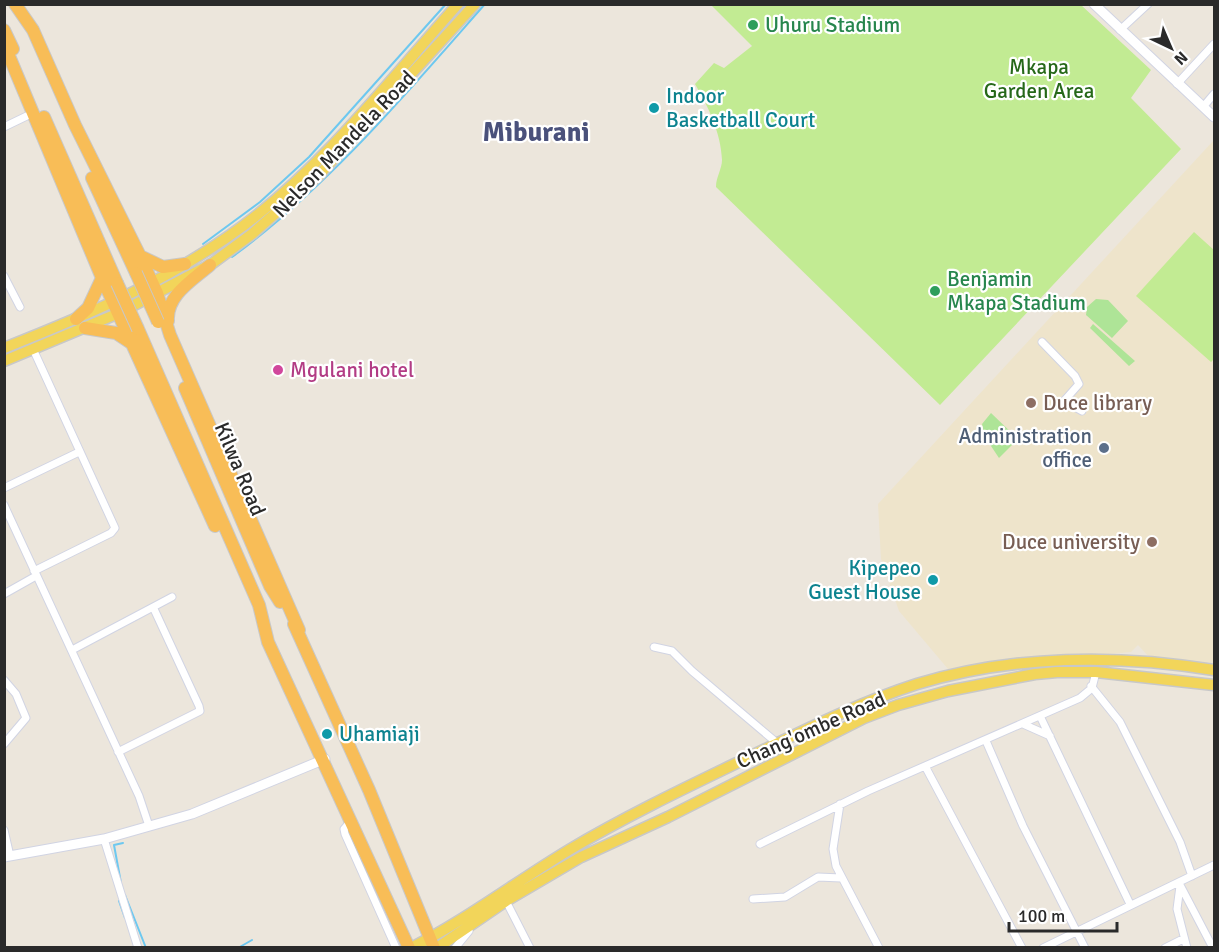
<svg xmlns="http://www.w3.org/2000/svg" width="1219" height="952" font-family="Signika,sans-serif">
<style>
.education{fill:#eee4cb}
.green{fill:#aee497}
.pitch{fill:#c2eb93}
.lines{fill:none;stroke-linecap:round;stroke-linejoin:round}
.stream{stroke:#6dc8f0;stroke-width:2}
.minor-casing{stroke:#d1d4e3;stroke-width:9}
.tertiary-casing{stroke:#d1d4e3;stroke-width:11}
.primary-casing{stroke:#c8c8c8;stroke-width:13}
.trunk-casing{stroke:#c8c8c8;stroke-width:14}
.minor{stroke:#fff;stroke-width:7}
.tertiary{stroke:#fff;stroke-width:9}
.primary{stroke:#f2d55a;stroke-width:10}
.trunk{stroke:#f8bd57;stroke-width:12}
.trunk-bridge-casing{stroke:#c8c8c8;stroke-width:14;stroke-linecap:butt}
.trunk-bridge{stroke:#f8bd57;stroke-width:12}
.leisure-dot{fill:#2e9e5b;stroke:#fff;stroke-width:2}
.culture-dot{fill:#0f9aa8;stroke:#fff;stroke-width:2}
.hotel-dot{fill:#d1479c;stroke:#fff;stroke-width:2}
.education-dot{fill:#8d6e63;stroke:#fff;stroke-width:2}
.service-dot{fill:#5c6f8a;stroke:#fff;stroke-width:2}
.labels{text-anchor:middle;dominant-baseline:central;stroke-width:4.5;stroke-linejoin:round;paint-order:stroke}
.leisure-label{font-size:21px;fill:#27864d;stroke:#fff;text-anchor:start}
.park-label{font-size:21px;fill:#266819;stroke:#fff}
.culture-label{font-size:21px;fill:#0d838f;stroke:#fff;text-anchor:start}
.street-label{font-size:21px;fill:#2a2a2a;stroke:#fff}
.hotel-label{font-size:21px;fill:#b23c85;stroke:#fff;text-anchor:start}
.education-label{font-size:21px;fill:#785e54;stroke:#fff;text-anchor:start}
.service-label{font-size:21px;fill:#4e5e75;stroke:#fff;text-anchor:end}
.district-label{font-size:27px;font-weight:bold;fill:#4a517b;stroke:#fff}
</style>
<rect width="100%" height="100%" fill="#ece6dc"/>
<path class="education" d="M1214,140V666L1150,658L1138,645L1131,652L948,669L899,611L881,559L878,504Z"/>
<path class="green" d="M1096,299L1108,300L1128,321L1112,338L1086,315L1087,307Z
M1093,324L1135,361L1129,366L1090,328Z
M991,413L1018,439L999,458L985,437L982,424Z"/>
<path class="pitch" d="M711,5H1081L1151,70L1131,98L1181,149L940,405L716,187C716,177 722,169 722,160C721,133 708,106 695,84L714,63L724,68L752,46Z
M1194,232L1214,250V359L1211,362L1136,296Z"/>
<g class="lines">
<path class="stream" d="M203,244L260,202L309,157L446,4
M232,257C329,186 406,94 485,4
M121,883L114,845L123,843
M125,895L146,948
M119,901L125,918
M238,948L252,940"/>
<g class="minor-casing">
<path id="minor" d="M1120,30L1148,4
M1177,84L1214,44
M1203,107L1214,94
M4,127L33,113
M4,276L20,307
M1042,342L1075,376L1079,384L1064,401L1082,411
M33,349L115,528L111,533L34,571
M4,488L79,452
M4,505L139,796L149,826
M4,594L36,576
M654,647L672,651L692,671L777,743
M72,650L172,597
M4,680L16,694L26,718L4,744
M1091,686L1120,722L1180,842L1192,876
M1040,716L1130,904
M1023,724L1050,736
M986,741L1023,826L1085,948
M118,752L200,711L199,706L154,609
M925,766L1022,948
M840,804L833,849L836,866L879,948
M351,821L344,829L345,834L396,948
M4,830L10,856
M104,839L138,948
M760,844L868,791L1080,698L1092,688L1096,672
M1179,883L1213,948
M1180,886L1177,909L1187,948
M753,899L785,897L818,877L841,878
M506,901L530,948
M455,948L469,931
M1043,948L1214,865
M1165,948L1183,939"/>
</g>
<g class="tertiary-casing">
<path id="tertiary" d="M1094,4L1214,117
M4,857L104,839L192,814L325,759"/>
</g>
<g class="primary-casing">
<path id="primary" d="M4,348C88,315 170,280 243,226C325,165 390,80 458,4
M4,361L119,313L210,265L252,234L319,175L475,4
M411,948C466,920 516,882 569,850C626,816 687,787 747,758C803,731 858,703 917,684C1013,655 1117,654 1214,670
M437,948L506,901L581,857L668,817L864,718L898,705L948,691L1035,674L1057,672H1096L1214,685"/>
</g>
<g class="trunk-casing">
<path id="trunk" d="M15,4L33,30L75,125L140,256L157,293L170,335L299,630
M4,30L13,49
M4,44L102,278L215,526
M44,117L117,283
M92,178L136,273
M140,256L163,267L185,264
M76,319L88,308L102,278
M168,321C166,295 193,280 210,265
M85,328L116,333L131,343
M138,329L259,605L268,642L409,948
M185,388L270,586L280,602
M294,624L369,790L434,948"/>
</g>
<use href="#minor" class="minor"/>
<use href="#tertiary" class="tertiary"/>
<use href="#primary" class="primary"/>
<use href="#trunk" class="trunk"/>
<g class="trunk-bridge-casing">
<path id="trunk-bridge" d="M136,273L158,322
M117,283L138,329"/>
</g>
<use href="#trunk-bridge" class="trunk-bridge"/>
</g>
<g class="leisure-dot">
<circle cx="753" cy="25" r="6"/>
<circle cx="935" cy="291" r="6"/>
</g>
<g class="culture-dot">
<circle cx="654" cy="108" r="6"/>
<circle cx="933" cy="580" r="6"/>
<circle cx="327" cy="734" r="6"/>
</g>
<circle class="hotel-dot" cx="278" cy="370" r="6"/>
<g class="education-dot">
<circle cx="1031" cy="403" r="6"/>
<circle cx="1152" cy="542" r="6"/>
</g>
<circle class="service-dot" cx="1104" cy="448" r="6"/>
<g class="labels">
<g class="leisure-label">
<text x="765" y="25">Uhuru Stadium</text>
<text x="947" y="279">Benjamin<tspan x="947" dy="24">Mkapa Stadium</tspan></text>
</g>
<g class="park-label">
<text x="1039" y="67">Mkapa<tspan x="1039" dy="24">Garden Area</tspan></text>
</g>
<g class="culture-label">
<text x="666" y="96">Indoor<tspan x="666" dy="24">Basketball Court</tspan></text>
<text x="921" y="568" text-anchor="end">Kipepeo<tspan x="921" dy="24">Guest House</tspan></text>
<text x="339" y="734">Uhamiaji</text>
</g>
<g class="street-label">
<text transform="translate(344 144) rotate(-46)">Nelson Mandela Road</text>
<text transform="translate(240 469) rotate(67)">Kilwa Road</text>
<text transform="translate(811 730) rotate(-24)">Chang'ombe Road</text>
</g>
<g class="hotel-label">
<text x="290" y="370">Mgulani hotel</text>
</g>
<g class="education-label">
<text x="1043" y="403">Duce library</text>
<text x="1140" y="542" text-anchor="end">Duce university</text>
</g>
<g class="service-label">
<text x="1092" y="436">Administration<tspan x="1092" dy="24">office</tspan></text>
</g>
<g class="district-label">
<text x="536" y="132">Miburani</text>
</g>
</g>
<rect width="1219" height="952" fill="none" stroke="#2a2a2a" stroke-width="12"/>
<g transform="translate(1171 48) rotate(136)" stroke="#ffffff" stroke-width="4.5" paint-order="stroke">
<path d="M0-4.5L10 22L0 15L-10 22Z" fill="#2a2a2a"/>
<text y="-9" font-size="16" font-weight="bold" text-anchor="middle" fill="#2a2a2a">N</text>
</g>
<path d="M1009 922v9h108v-9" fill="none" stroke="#2a2a2a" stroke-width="3"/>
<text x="1018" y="922" font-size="18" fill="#2a2a2a" stroke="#ffffff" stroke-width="4.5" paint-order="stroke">100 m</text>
</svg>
